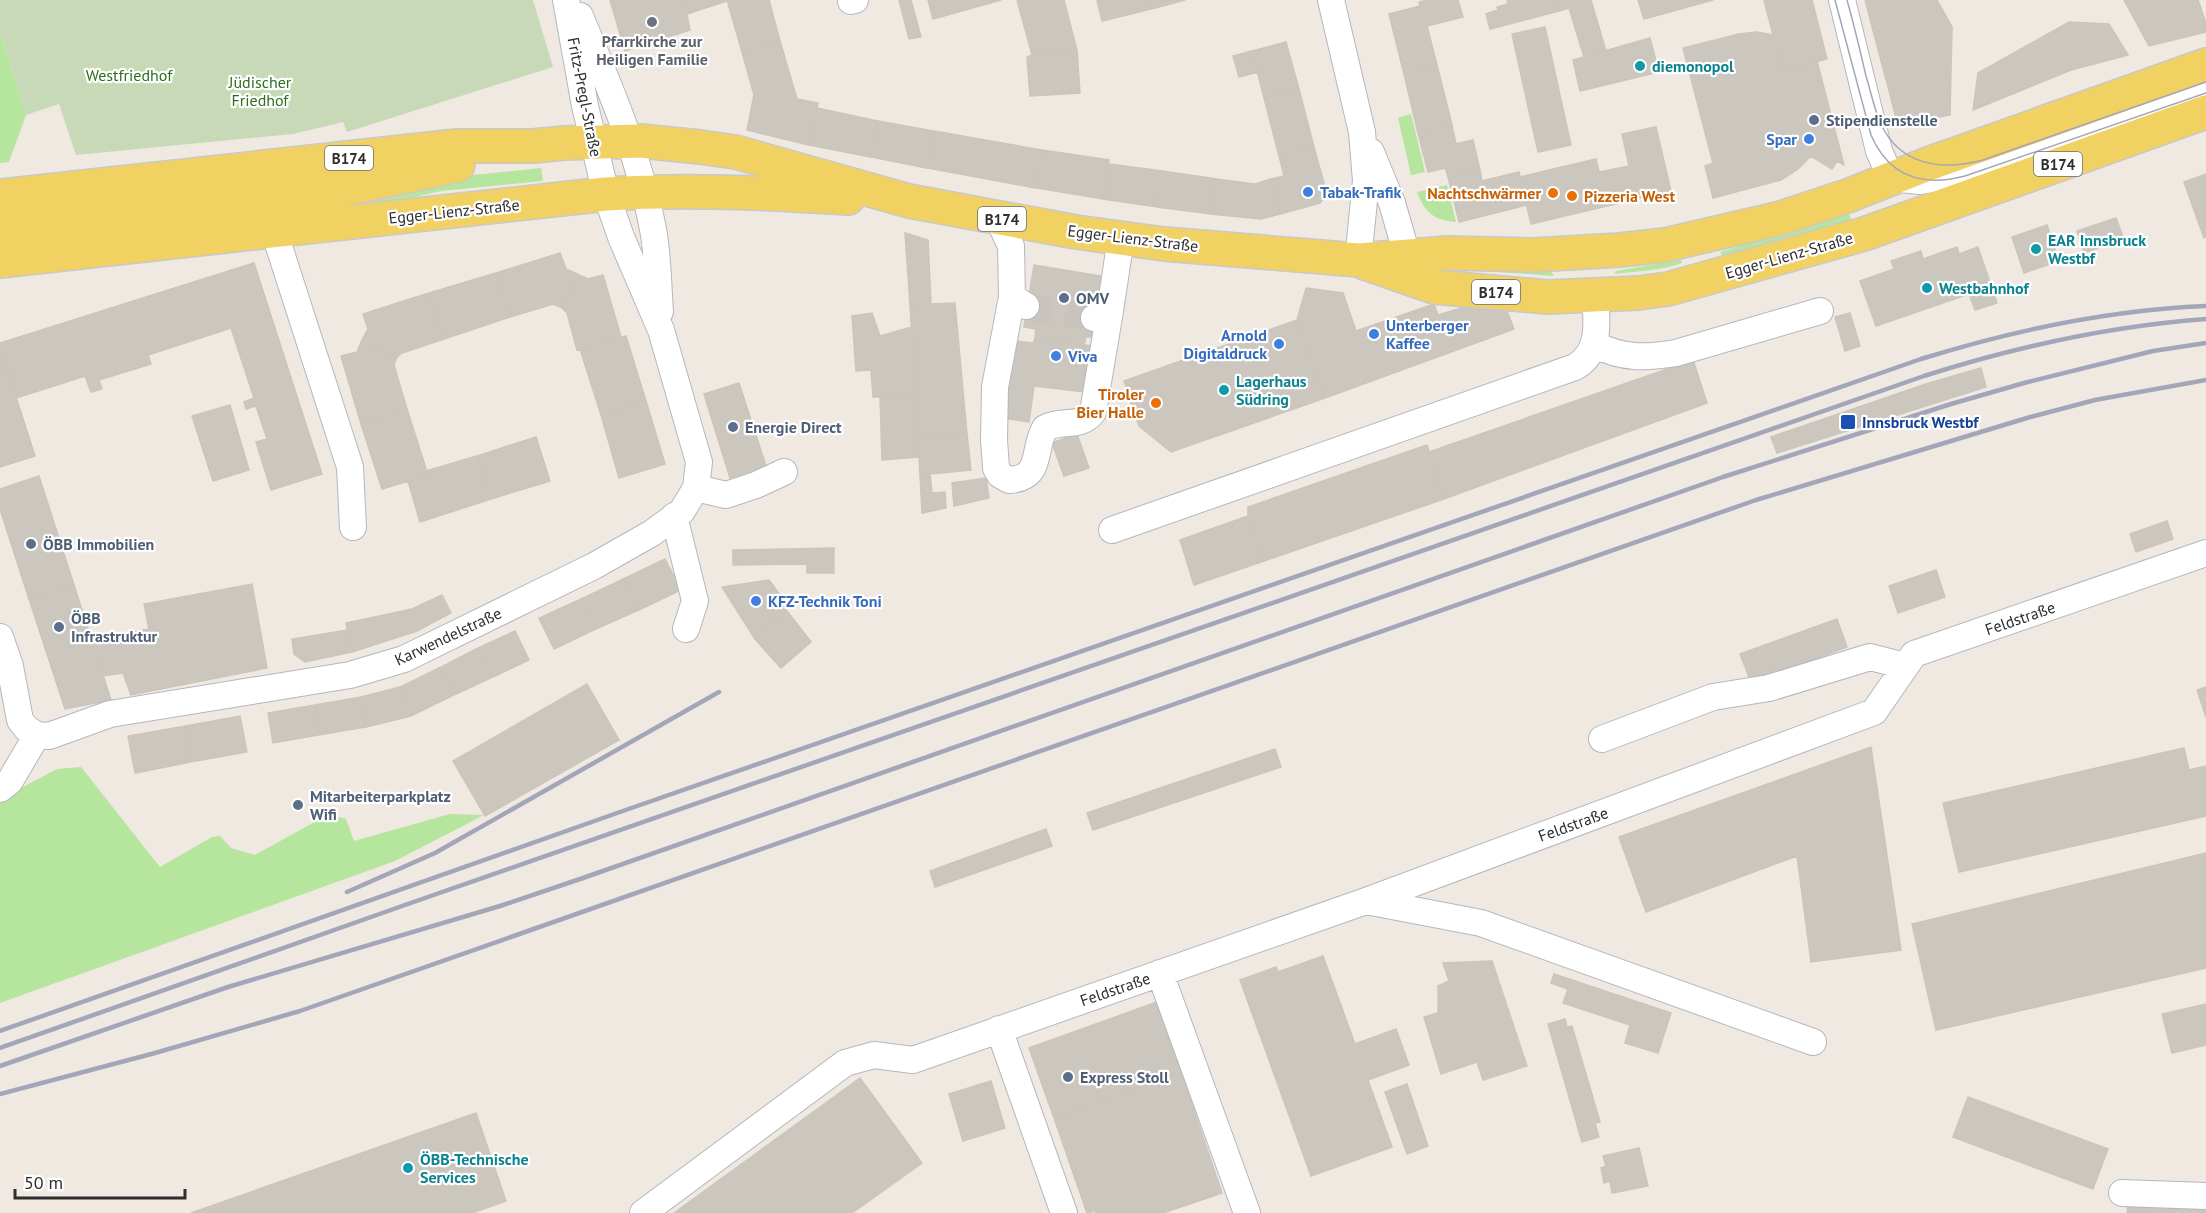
<svg xmlns="http://www.w3.org/2000/svg" width="2206" height="1213" font-family="'PT Sans',sans-serif">
<style>
.green{fill:#b6e59e}
.cemetery{fill:#c8d9b8}
.building{fill:#cbc7bf;stroke:#cbc5ba;stroke-width:1.5}
.lines{fill:none;stroke-linecap:round;stroke-linejoin:round}
.minor-tunnel{stroke:#c8c4bd;stroke-width:26;stroke-dasharray:26 13;stroke-linecap:butt}
.minor-casing{stroke:#b4b7c1;stroke-width:28}
.major-casing{stroke:#c9c9c9;stroke-width:36}
.minor{stroke:#fff;stroke-width:26}
.major{stroke:#f2d163;stroke-width:33}
.tram{stroke:#a3a6b8;stroke-width:1.5}
.rail{stroke:#a3a6b8;stroke-width:4.5}
.worship-dot{fill:#6b7280;stroke:#fff;stroke-width:2}
.culture-dot{fill:#0f9aa8;stroke:#fff;stroke-width:2}
.service-dot{fill:#5c6f8a;stroke:#fff;stroke-width:2}
.shop-dot{fill:#3f7fe0;stroke:#fff;stroke-width:2}
.food-dot{fill:#e8710a;stroke:#fff;stroke-width:2}
.transit-dot{fill:#1a4fb4;stroke:#fff;stroke-width:2}
.labels{text-anchor:middle;dominant-baseline:central;stroke-width:4.5;stroke-linejoin:round;paint-order:stroke}
.shield{fill:#fff;stroke:#6d6d6d;stroke-width:1.5}
.shield-label{font-size:15px;font-weight:bold;fill:#2e2e2e}
.worship-label{font-size:16px;font-weight:bold;fill:#5b616d;stroke:#fff}
.culture-label{font-size:16px;font-weight:bold;fill:#0d838f;stroke:#fff;text-anchor:start}
.park-label{font-size:16px;fill:#2c6e1b;stroke:#fff}
.street-label{font-size:16px;fill:#2e2e2e;stroke:#fff}
.service-label{font-size:16px;font-weight:bold;fill:#4e5e75;stroke:#fff;text-anchor:start}
.shop-label{font-size:16px;font-weight:bold;fill:#366cbe;stroke:#fff;text-anchor:start}
.food-label{font-size:16px;font-weight:bold;fill:#c56008;stroke:#fff;text-anchor:end}
.transit-label{font-size:16px;font-weight:bold;fill:#164399;stroke:#fff;text-anchor:start}
</style>
<rect width="100%" height="100%" fill="#efe9e1"/>
<path class="green" d="M0,32L26,115L9,162L0,163Z
M1411,114L1425,172L1411,175L1398,118Z
M541,168L543,181L441,191L371,207L295,217L294,207L473,175Z
M1447,185L1456,222C1434,220 1425,213 1417,192Z
M1849,213L1852,222L1737,252L1722,255L1720,252Z
M1681,260L1682,263C1660,271 1636,271 1614,274L1616,271Z
M1460,269L1544,270L1551,271L1554,276Z
M81,767L160,867L212,837L220,836L231,848L255,855L329,814L346,819L354,841L450,814L484,815L395,861L0,1003V802L8,795L57,769Z"/>
<path class="cemetery" d="M0,0H533L553,67L347,132L343,122L293,134L76,155L59,104L26,115L0,32Z"/>
<path class="building" d="M610,0H684L690,30L625,51Z
M684,0H727V1L687,14Z
M727,0H769L780,41L742,52Z
M899,0H911L921,37L909,39Z
M928,0H1001L933,19Z
M1017,0H1064L1077,50L1032,55Z
M1097,0H1149L1151,9L1102,21Z
M1149,0H1185L1151,9Z
M1428,0H1458L1463,17L1427,26L1437,65L1404,74L1389,14L1420,6L1419,2Z
M1507,0H1556L1559,11L1490,29L1486,14L1498,10L1497,7L1508,4Z
M1556,0H1591L1606,51L1584,57L1569,8L1559,11Z
M1638,0H1713L1644,19Z
M1764,0H1812L1827,59L1782,70Z
M1865,0H1937L1952,27L1950,115L1898,125Z
M2124,0H2198L2206,23V32L2149,46Z
M2069,22L2109,24L2128,55L2071,70L1973,110L1978,73Z
M1545,27L1571,145L1538,152L1512,34Z
M1756,32L1773,35L1782,70L1817,61L1844,165L1837,161L1832,169L1811,156L1798,169L1781,180L1713,198L1705,166L1713,163L1683,48L1739,34Z
M1650,38L1659,72L1580,91L1573,60Z
M780,41L797,99L818,103L809,145L747,130L754,95L742,52Z
M1286,42L1299,89L1264,98L1252,51Z
M1077,50L1080,93L1030,96L1027,57L1032,55Z
M1252,51L1258,72L1239,77L1233,56Z
M1437,65L1452,125L1418,133L1404,74Z
M1299,89L1314,147L1279,156L1264,98Z
M817,108L878,121L871,157L809,145Z
M878,121L934,131L927,168L871,157Z
M1452,125L1456,144L1473,140L1480,170L1448,177L1445,168L1428,172L1418,133Z
M1656,127L1671,191L1607,206L1599,172L1629,166L1622,134Z
M934,131L1042,150L1036,188L927,168Z
M1314,147L1327,194L1320,203L1280,214L1271,179L1284,176L1279,156Z
M1042,150L1109,160L1103,199L1036,188Z
M1596,159L1607,206L1531,224L1520,177Z
M1109,164L1162,171L1157,207L1103,199Z
M1480,170L1482,181L1519,172L1527,205L1459,222L1448,177Z
M1162,171L1216,179L1211,214L1157,207Z
M2206,174V237L2204,238L2184,182Z
M1216,179L1255,184L1271,179L1280,214L1261,219L1211,214Z
M2116,218L2124,239L2084,253L2077,231Z
M2047,225L2059,261L2024,273L2012,237Z
M905,233L928,240L931,304L910,305Z
M1957,247L1959,254L1978,247L1997,303L1975,310L1969,294L1876,326L1860,281L1894,269L1891,261L1921,251L1923,259Z
M560,253L566,269L577,274L562,308L553,304L510,317L496,273Z
M254,263L322,474L271,490L256,442L267,439L256,406L246,409L244,402L254,398L231,328L148,355L151,364L99,380L102,389L91,392L85,376L16,398L0,343Z
M1034,265L1101,276L1091,337H1086L1084,346L1035,338L1036,329L1024,327Z
M496,273L510,317L444,339L429,293Z
M577,274L588,279L603,275L621,337L577,350L567,313L562,308Z
M1306,288L1343,293L1356,331L1434,304L1438,315L1478,303L1505,306L1514,329L1325,398L1297,320Z
M429,293L444,339L402,353L397,357L362,340L368,329L363,314Z
M955,303L967,434L918,438L910,305Z
M872,313L880,336L912,327L916,394L873,397L871,370L856,371L852,316Z
M1850,313L1860,346L1845,351L1835,317Z
M1297,320L1325,398L1171,452L1139,426L1124,381Z
M626,336L646,401L601,415L580,349Z
M1035,338L1091,346L1085,392L1034,386L1029,422L1003,418L1013,341L1033,343Z
M362,340L397,357L394,365L407,409L361,424L341,356L357,352Z
M0,347L35,456L0,467Z
M1693,360L1707,403L1444,499L1429,452Z
M1981,368L1986,387L1777,453L1771,437L1926,384Z
M739,383L766,466L730,478L704,394Z
M916,394L919,457L882,460L880,396Z
M646,401L665,464L619,478L601,415Z
M230,405L249,470L213,481L192,416Z
M407,409L428,475L382,489L361,424Z
M967,434L971,470L920,475L918,438Z
M1077,434L1089,468L1064,476L1052,443Z
M536,437L550,481L491,499L477,456Z
M1427,445L1444,499L1264,561L1248,516V507Z
M477,456L491,499L420,522L408,481L428,475L426,471Z
M930,474L932,493L945,492L946,508L922,513L920,475Z
M39,476L74,585L29,599L0,509V489Z
M986,478L989,498L954,506L952,483Z
M1248,516L1264,561L1194,585L1180,540Z
M2167,521L2173,539L2136,552L2130,534Z
M834,548V573H807V564L733,565V550Z
M665,559L681,590L639,610L623,579Z
M1936,570L1945,597L1898,613L1889,586Z
M623,579L639,610L596,629L581,599Z
M769,580L789,607L755,639L722,587Z
M252,584L267,668L131,695L123,673L103,676L92,640L149,629L144,604Z
M74,585L111,700L65,709L29,599Z
M442,595L451,613L417,631L352,652L346,623L412,609Z
M581,599L596,629L554,649L539,618Z
M787,611L811,642L781,668L755,639Z
M1837,619L1847,647L1751,682L1740,654Z
M347,630L352,652L305,662L294,654L292,639Z
M515,631L529,660L493,677L478,648Z
M478,648L493,677L454,695L441,667Z
M441,667L454,695L411,716L400,687Z
M587,684L619,740L485,816L453,761Z
M400,687L411,716L366,727L361,697Z
M2206,687V717L2197,690Z
M361,697L366,727L319,735L314,705Z
M314,705L319,735L273,743L268,713Z
M240,716L247,752L191,762L185,726Z
M185,726L191,762L135,773L128,736Z
M1871,747L1901,950L1811,962L1797,856L1646,912L1619,837Z
M2184,748L2189,770L2206,766V816L1959,872L1943,803Z
M1275,749L1281,767L1093,830L1087,813Z
M1046,829L1052,846L935,887L930,871Z
M2206,853V968L1936,1030L1912,924Z
M1323,956L1355,1044L1396,1029L1409,1065L1368,1080L1392,1147L1311,1176L1240,980L1276,967L1278,972Z
M1492,961L1527,1066L1483,1080L1477,1062L1441,1074L1424,1017L1438,1013V986L1449,981L1443,963Z
M1554,974L1671,1013L1658,1053L1625,1043L1630,1025L1563,1003L1568,989L1551,983Z
M1157,1002L1181,1072L1054,1118L1029,1048Z
M2206,1004V1045L2172,1053L2162,1014Z
M1565,1019L1567,1027L1572,1026L1600,1122L1595,1123L1599,1137L1582,1142L1548,1024Z
M1181,1072L1222,1193L1163,1213H1096L1095,1211L1087,1213L1054,1118Z
M860,1078L922,1163L852,1213H674Z
M991,1081L1005,1128L963,1141L949,1094Z
M1407,1084L1428,1146L1407,1154L1385,1092Z
M1968,1097L2108,1149L2093,1189L1953,1137Z
M476,1113L506,1201L472,1213H191Z
M1639,1148L1648,1186L1612,1193L1610,1181L1604,1183L1601,1168L1606,1166L1603,1156Z
M2128,1203L2206,1207V1213H2127Z"/>
<g class="lines">
<path class="minor-tunnel" d="M1027,307L1094,318"/>
<g class="minor-casing">
<path id="minor" d="M1331,0L1362,132L1366,181L1358,260
M1842,0L1879,151L1891,178L1920,181L1955,175L2206,87
M851,1L855,0
M580,16C609,86 639,154 653,229C658,256 658,284 660,312
M1371,152L1392,203L1407,255
M998,218L1011,246L1012,297L1026,306
M274,231L350,467L353,527
M1012,297L995,387L994,440L996,468L1000,475L1009,480C1044,478 1032,449 1045,428C1061,419 1080,429 1093,412L1110,311
M1094,318L1110,311L1121,238
M1595,344C1621,359 1647,358 1676,353L1820,311
M696,488L726,495L756,485L784,472
M674,516L695,601L686,629
M1112,530L1575,367C1601,353 1597,321 1595,295
M0,637L10,666L20,720L27,729L37,735L49,736L110,714L350,675L404,659L594,566L652,533L682,511L696,488L699,462L661,330L621,237L606,194L585,106L566,0
M1602,739L1713,697L1769,688L1870,657L1905,666
M0,789L10,781L37,735
M1366,901L1481,923L1813,1042
M1160,973L1247,1213
M999,1029L1064,1213
M2122,1193L2206,1196
M643,1213L845,1063L874,1055L913,1060L1366,901L1874,712L1914,654L2206,553"/>
</g>
<g class="major-casing">
<path id="major" d="M0,196L457,146H533L564,143L641,141L700,147L735,152L909,201L1076,232L1164,244L1358,260L1447,253L1533,255L1620,250L1665,245L1781,218L1850,195L1928,164L2206,65
M0,228L341,190L458,165
M0,261L606,194C687,189 767,193 848,198
M1365,263L1434,287L1548,297L1638,293L1668,289L1864,234L2206,112"/>
</g>
<use href="#minor" class="minor"/>
<use href="#major" class="major"/>
<path class="tram" d="M1835,0L1871,135C1889,177 1923,187 1965,176L2206,93
M1847,0C1854,25 1860,50 1866,76C1871,92 1874,109 1881,124C1900,166 1943,171 1983,160L2206,82"/>
<path class="rail" d="M347,892L435,853L719,692
M0,1031L620,812L1921,359C2014,330 2108,310 2206,306
M0,1048L405,905L1924,376C2015,347 2111,326 2206,319
M0,1066L228,987L500,906L583,878L1723,477L1951,404L2024,383L2153,351L2206,343
M0,1094L155,1053L300,1011L1756,500L2027,418L2095,400L2206,380"/>
</g>
<circle class="worship-dot" cx="652" cy="22" r="6"/>
<g class="culture-dot">
<circle cx="1640" cy="66" r="6"/>
<circle cx="2036" cy="249" r="6"/>
<circle cx="1927" cy="288" r="6"/>
<circle cx="1224" cy="390" r="6"/>
<circle cx="408" cy="1168" r="6"/>
</g>
<g class="service-dot">
<circle cx="1814" cy="120" r="6"/>
<circle cx="1064" cy="298" r="6"/>
<circle cx="733" cy="427" r="6"/>
<circle cx="31" cy="544" r="6"/>
<circle cx="59" cy="627" r="6"/>
<circle cx="298" cy="805" r="6"/>
<circle cx="1068" cy="1077" r="6"/>
</g>
<g class="shop-dot">
<circle cx="1809" cy="139" r="6"/>
<circle cx="1308" cy="192" r="6"/>
<circle cx="1374" cy="334" r="6"/>
<circle cx="1279" cy="344" r="6"/>
<circle cx="1056" cy="356" r="6"/>
<circle cx="756" cy="601" r="6"/>
</g>
<g class="food-dot">
<circle cx="1553" cy="193" r="6"/>
<circle cx="1572" cy="196" r="6"/>
<circle cx="1156" cy="403" r="6"/>
</g>
<rect class="transit-dot" x="1840" y="414" width="16" height="16" rx="3"/>
<g class="labels">
<g class="shield">
<rect x="325" y="146" width="48" height="24" rx="4.5"/>
<rect x="2034" y="152" width="48" height="24" rx="4.5"/>
<rect x="978" y="207" width="48" height="24" rx="4.5"/>
<rect x="1472" y="280" width="48" height="24" rx="4.5"/>
</g>
<g class="shield-label">
<text x="349" y="158">B174</text>
<text x="2058" y="164">B174</text>
<text x="1002" y="219">B174</text>
<text x="1496" y="292">B174</text>
</g>
<g class="worship-label">
<text x="652" y="41">Pfarrkirche zur<tspan x="652" dy="18">Heiligen Familie</tspan></text>
</g>
<g class="culture-label">
<text x="1652" y="66">diemonopol</text>
<text x="2048" y="240">EAR Innsbruck<tspan x="2048" dy="18">Westbf</tspan></text>
<text x="1939" y="288">Westbahnhof</text>
<text x="1236" y="381">Lagerhaus<tspan x="1236" dy="18">Südring</tspan></text>
<text x="420" y="1159">ÖBB-Technische<tspan x="420" dy="18">Services</tspan></text>
</g>
<g class="park-label">
<text x="129" y="75">Westfriedhof</text>
<text x="260" y="82">Jüdischer<tspan x="260" dy="18">Friedhof</tspan></text>
</g>
<g class="street-label">
<text transform="translate(585 97) rotate(79)">Fritz-Pregl-Straße</text>
<text transform="translate(454 211) rotate(-6)">Egger-Lienz-Straße</text>
<text transform="translate(1133 238) rotate(7)">Egger-Lienz-Straße</text>
<text transform="translate(1789 255) rotate(-16)">Egger-Lienz-Straße</text>
<text transform="translate(2020 618) rotate(-19)">Feldstraße</text>
<text transform="translate(448 636) rotate(-25)">Karwendelstraße</text>
<text transform="translate(1573 824) rotate(-20)">Feldstraße</text>
<text transform="translate(1115 989) rotate(-19)">Feldstraße</text>
</g>
<g class="service-label">
<text x="1826" y="120">Stipendienstelle</text>
<text x="1076" y="298">OMV</text>
<text x="745" y="427">Energie Direct</text>
<text x="43" y="544">ÖBB Immobilien</text>
<text x="71" y="618">ÖBB<tspan x="71" dy="18">Infrastruktur</tspan></text>
<text x="310" y="796">Mitarbeiterparkplatz<tspan x="310" dy="18">Wifi</tspan></text>
<text x="1080" y="1077">Express Stoll</text>
</g>
<g class="shop-label">
<text x="1797" y="139" text-anchor="end">Spar</text>
<text x="1320" y="192">Tabak-Trafik</text>
<text x="1386" y="325">Unterberger<tspan x="1386" dy="18">Kaffee</tspan></text>
<text x="1267" y="335" text-anchor="end">Arnold<tspan x="1267" dy="18">Digitaldruck</tspan></text>
<text x="1068" y="356">Viva</text>
<text x="768" y="601">KFZ-Technik Toni</text>
</g>
<g class="food-label">
<text x="1541" y="193">Nachtschwärmer</text>
<text x="1584" y="196" text-anchor="start">Pizzeria West</text>
<text x="1144" y="394">Tiroler<tspan x="1144" dy="18">Bier Halle</tspan></text>
</g>
<g class="transit-label">
<text x="1862" y="422">Innsbruck Westbf</text>
</g>
</g>
<path d="M15 1189v9h170v-9" fill="none" stroke="#2e2e2e" stroke-width="3"/>
<text x="24" y="1189" font-size="18" fill="#2e2e2e" stroke="#ffffff" stroke-width="4.5" paint-order="stroke">50 m</text>
</svg>
